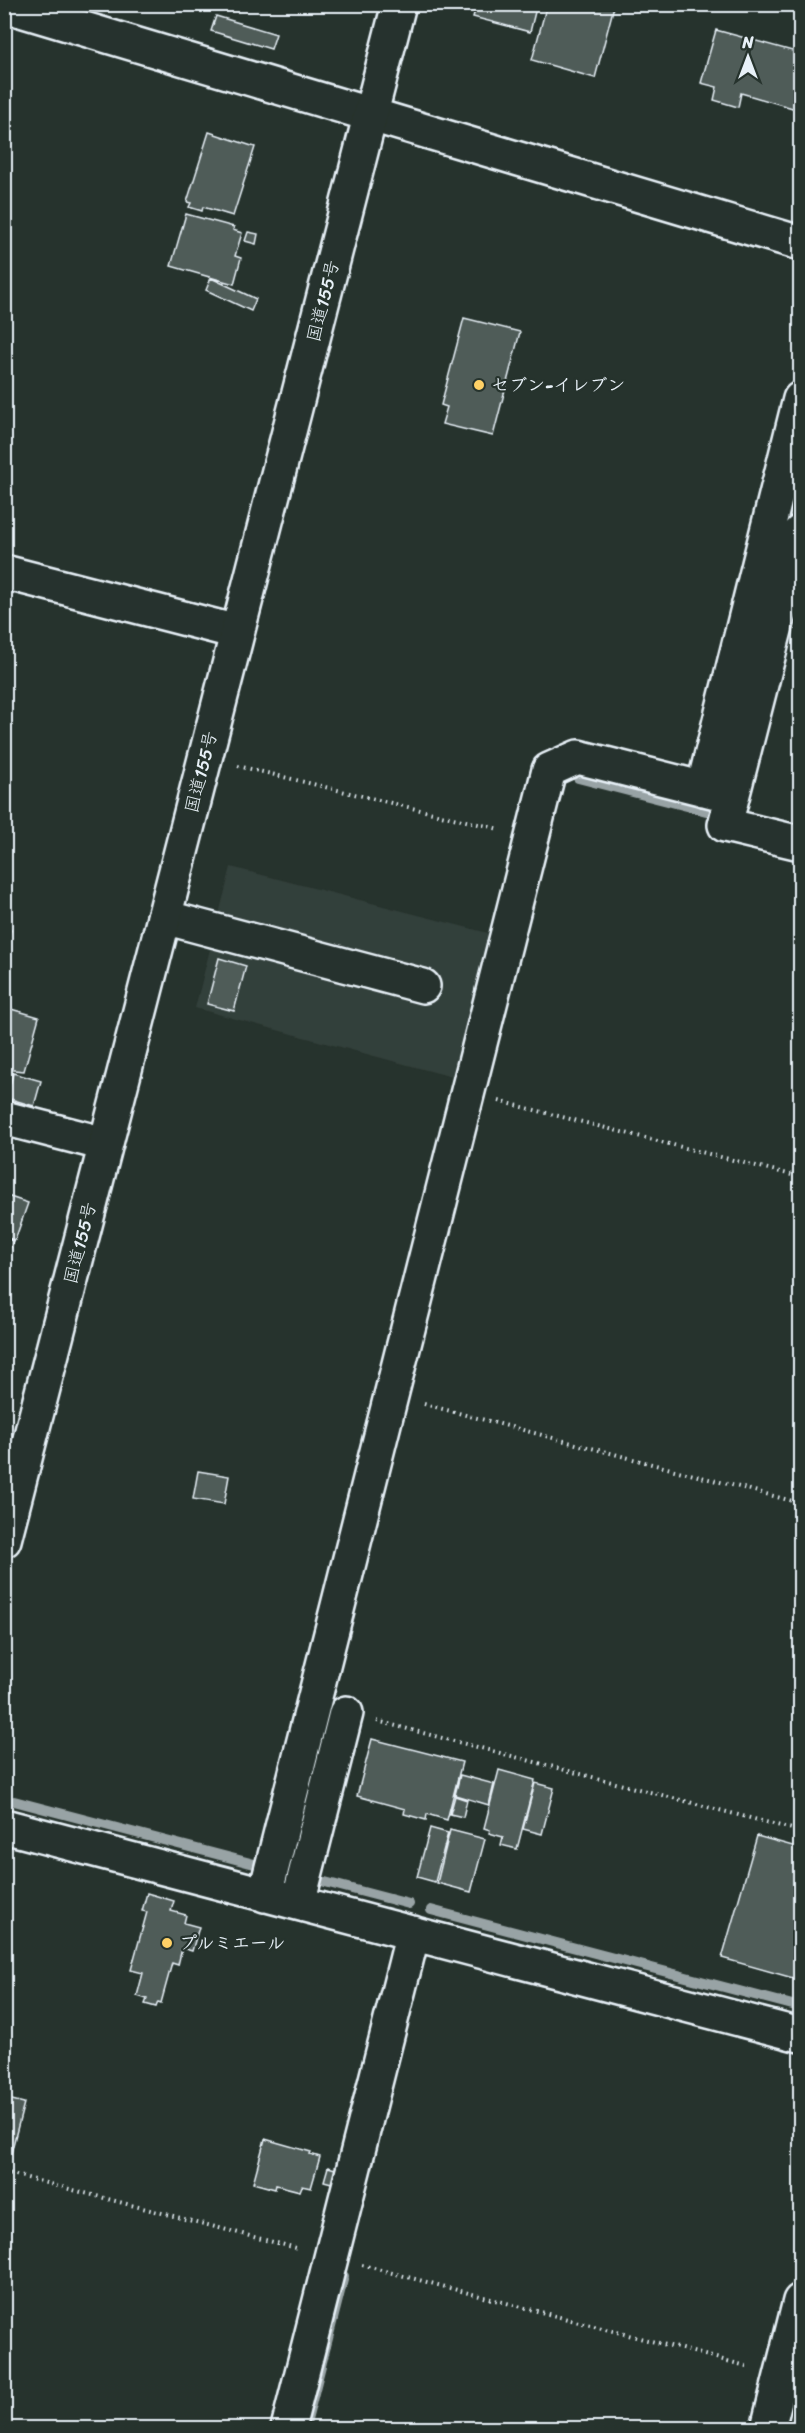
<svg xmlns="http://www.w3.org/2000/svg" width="805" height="2433" font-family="Sriracha,'Klee One',sans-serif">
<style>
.built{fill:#333f3a}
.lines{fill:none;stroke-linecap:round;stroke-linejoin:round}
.stream{stroke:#98a3a5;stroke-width:10}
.building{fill:#505c59;stroke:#e8f1f8;stroke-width:1.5}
.minor-casing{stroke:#e8f1f8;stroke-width:38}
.highway-casing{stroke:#e8f1f8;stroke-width:38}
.path{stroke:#e8f1f8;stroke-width:4;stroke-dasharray:1.5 4.5;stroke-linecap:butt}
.minor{stroke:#26332d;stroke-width:33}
.highway{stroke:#26332d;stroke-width:33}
.poi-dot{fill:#ffd166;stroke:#26332d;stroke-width:2}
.labels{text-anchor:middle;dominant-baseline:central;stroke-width:4.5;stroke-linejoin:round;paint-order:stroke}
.street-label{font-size:18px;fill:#e8f1f8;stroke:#26332d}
.poi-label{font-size:18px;font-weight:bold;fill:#e8f1f8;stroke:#26332d;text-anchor:start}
</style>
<rect width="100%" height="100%" fill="#26332d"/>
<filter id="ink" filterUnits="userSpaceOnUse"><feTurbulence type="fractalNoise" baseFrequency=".0167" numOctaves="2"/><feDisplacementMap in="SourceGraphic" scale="12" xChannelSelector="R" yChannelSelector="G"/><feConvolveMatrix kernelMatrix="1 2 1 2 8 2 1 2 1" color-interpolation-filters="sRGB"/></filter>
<g filter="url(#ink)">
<path class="built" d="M231,867L496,935L460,1079L195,1008Z"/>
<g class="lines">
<path class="stream" d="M578,778L714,813
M14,1801L258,1865
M325,1882L409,1904
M431,1910L800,2007
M305,2428L344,2276"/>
</g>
<path class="building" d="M477,4H537L530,32L473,17Z
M547,4L614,6L595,78L532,60Z
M216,16L276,34L271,49L211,31Z
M716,30L800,53V92L796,109L741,93L738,107L714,100L717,87L701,83Z
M209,132L255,147L233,216L203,207L202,211L189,207L191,203L187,202Z
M186,214L234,227L233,230L242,233L235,256L241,258L234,284L171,266Z
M248,232L258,234L256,244L245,241Z
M211,278L256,299L251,311L206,290Z
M464,318L520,332L493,436L442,424L447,407L441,405Z
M4,928L11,930L4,953Z
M219,958L246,966L234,1011L207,1004Z
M4,1007L39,1017L24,1071L4,1069Z
M13,1073L41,1081L34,1106L7,1098Z
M4,1195L28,1203L15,1240L4,1237Z
M4,1238L13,1241L9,1253L4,1251Z
M198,1471L229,1476L224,1504L193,1499Z
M372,1739L462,1762L447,1820L427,1814L426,1820L404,1814L405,1809L357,1796Z
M499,1770L535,1780L517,1849L501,1845L503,1837L489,1833L490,1830L484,1828Z
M460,1775L494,1784L489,1805L455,1795Z
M535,1783L554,1788L542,1834L523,1829Z
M455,1796L467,1800L463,1817L450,1814Z
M430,1828L448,1833L435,1882L417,1877Z
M450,1830L485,1839L471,1892L437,1883Z
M757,1836L800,1848V1980L722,1958Z
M147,1893L174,1901L171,1911L186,1915L184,1923L199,1927L192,1951L182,1948L178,1965L172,1963L161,2003L158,2002L156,2007L145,2004L147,1999L137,1996L143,1973L131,1970L147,1912L142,1911Z
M4,2098L24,2103L11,2153L4,2151Z
M265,2139L311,2152L310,2154L320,2157L311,2188L302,2186L300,2191L276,2185L275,2189L253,2183Z
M328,2167L343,2171L339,2185L324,2181Z"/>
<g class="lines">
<g class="minor-casing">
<path id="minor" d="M4,5L800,243
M800,532L725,825L800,843
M4,572L237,632
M703,789L800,399
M164,917L423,986
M4,1118L105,1144
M4,1826L800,2035
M265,1895L549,770L578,757L732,796
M298,1903L346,1713
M288,2428L413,1933
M768,2428L800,2301"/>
</g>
<g class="highway-casing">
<path id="highway" d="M4,1540L399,4"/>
</g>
<path class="path" d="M238,766L499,829
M499,1101L800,1177
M424,1404L800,1503
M377,1721L800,1831
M4,2172L300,2249
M362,2265L750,2367"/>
<use href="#minor" class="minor"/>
<use href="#highway" class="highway"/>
</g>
</g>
<g class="poi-dot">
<circle cx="479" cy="385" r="6"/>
<circle cx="167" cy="1943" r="6"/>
</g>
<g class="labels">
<g class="street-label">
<text transform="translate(323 301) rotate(-76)">国道155号</text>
<text transform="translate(201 772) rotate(-76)">国道155号</text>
<text transform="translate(80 1243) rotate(-76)">国道155号</text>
</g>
<g class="poi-label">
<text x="491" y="385">セブン-イレブン</text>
<text x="179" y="1943">プルミエール</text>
</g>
</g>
<rect width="805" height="2433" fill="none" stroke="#26332d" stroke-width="24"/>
<rect x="12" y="12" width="781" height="2409" fill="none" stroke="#e8f1f8" stroke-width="2" filter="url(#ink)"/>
<g transform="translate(748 57)" stroke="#26332d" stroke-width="4.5" paint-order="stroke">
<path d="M0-4.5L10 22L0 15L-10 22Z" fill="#e8f1f8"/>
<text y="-9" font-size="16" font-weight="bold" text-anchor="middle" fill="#e8f1f8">N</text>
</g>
</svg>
